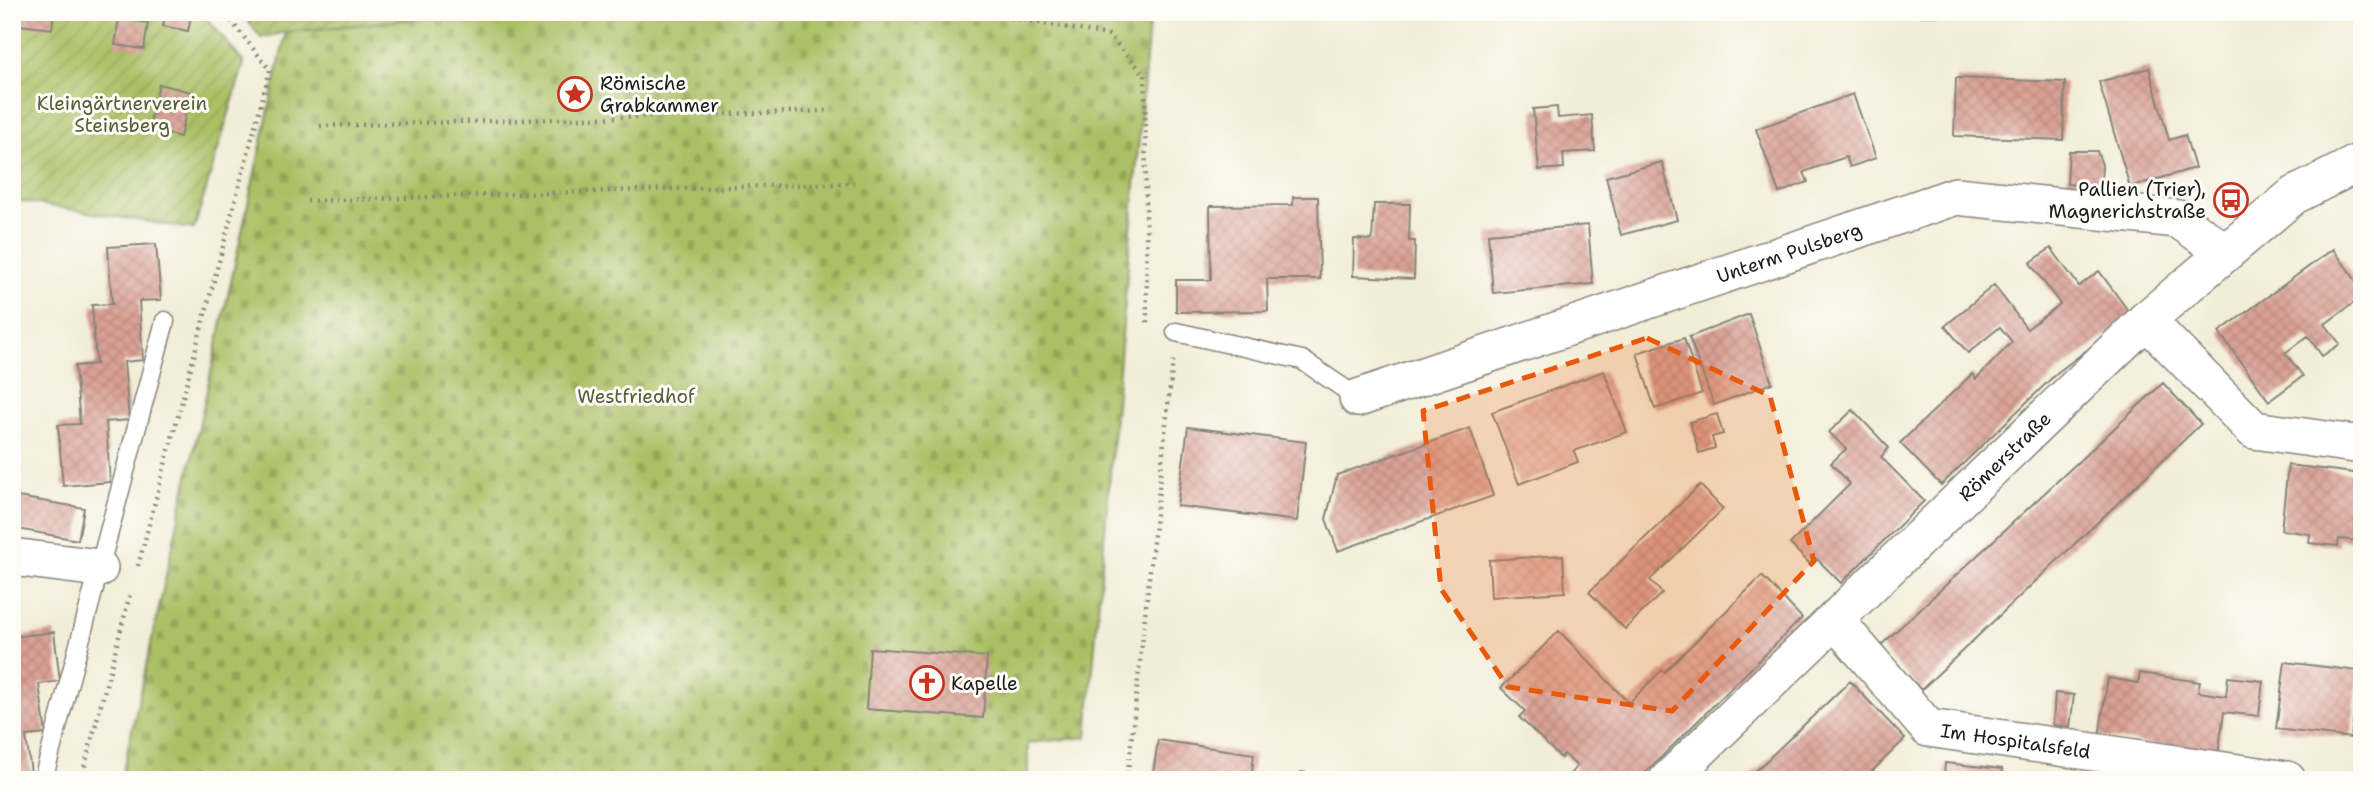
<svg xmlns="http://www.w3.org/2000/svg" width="2374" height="792" font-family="'Shantell Sans',sans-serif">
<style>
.cemetery{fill:url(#cemetery-stones);stroke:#646e40;stroke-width:2}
.garden{fill:url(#garden-furrows);stroke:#646e40;stroke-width:2}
.building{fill:url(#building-cross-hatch)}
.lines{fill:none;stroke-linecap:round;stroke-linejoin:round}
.lane-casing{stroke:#87847a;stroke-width:21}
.street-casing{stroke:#87847a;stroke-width:40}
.path{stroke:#87847a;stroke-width:4.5;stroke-dasharray:2 5;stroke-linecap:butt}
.lane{stroke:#fff;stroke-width:18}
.street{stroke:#fff;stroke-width:37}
.marked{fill:#e8590c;fill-opacity:0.2;stroke:#e8590c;stroke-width:5;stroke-dasharray:14 9;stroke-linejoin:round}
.labels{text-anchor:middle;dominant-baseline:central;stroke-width:6;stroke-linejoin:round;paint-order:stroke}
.poi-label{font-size:19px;fill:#1c1c1c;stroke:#fdfcf7;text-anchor:start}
.park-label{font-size:19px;fill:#555e39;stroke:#fdfcf7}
.street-label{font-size:19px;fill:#1c1c1c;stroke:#fdfcf7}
</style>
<defs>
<pattern id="cemetery-stones" width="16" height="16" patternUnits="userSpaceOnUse" patternTransform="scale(1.75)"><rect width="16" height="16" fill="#abc065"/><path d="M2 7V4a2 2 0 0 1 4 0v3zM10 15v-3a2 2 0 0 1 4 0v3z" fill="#93a457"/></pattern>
<pattern id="garden-furrows" width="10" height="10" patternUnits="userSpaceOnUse" patternTransform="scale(1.75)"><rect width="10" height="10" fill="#abc065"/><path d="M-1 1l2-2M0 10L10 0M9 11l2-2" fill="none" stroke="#93a457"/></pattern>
<pattern id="building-cross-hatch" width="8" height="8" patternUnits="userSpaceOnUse" patternTransform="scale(1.75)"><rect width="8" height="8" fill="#daa195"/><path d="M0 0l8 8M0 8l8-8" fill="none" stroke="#ba8a80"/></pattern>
</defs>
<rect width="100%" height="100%" fill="#fdfcf7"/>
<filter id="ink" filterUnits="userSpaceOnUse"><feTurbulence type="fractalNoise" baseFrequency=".0143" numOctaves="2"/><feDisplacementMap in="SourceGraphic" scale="14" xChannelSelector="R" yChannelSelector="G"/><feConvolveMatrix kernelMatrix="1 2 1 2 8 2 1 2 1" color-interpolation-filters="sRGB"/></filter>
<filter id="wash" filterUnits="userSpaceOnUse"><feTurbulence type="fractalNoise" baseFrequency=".00686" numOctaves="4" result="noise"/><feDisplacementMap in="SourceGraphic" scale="28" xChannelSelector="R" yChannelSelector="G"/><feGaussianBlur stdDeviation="1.57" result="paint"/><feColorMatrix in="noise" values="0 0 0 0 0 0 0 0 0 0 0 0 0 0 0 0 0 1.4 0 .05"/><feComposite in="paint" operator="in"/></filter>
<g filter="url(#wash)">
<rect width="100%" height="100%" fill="#f2edd7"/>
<path class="cemetery" d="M480,12H1150L1087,737L1028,743V780H121L286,32Z"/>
<path class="garden" d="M12,12H202L244,63L194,229L12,200Z
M241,12H480L286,32L261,38Z"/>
<g id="blocks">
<path class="building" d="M12,12H54L52,29L12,24Z
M166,12H192L188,31L163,26Z
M1913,12H2022V16H1913Z
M119,18L148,23L144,49L115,45Z
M2149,68L2169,140L2185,135L2195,168L2130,187L2099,82Z
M1956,78L2065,82L2063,140L1954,136Z
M159,84L191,92L180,137L148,129Z
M1853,94L1876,158L1850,167L1846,157L1831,162L1804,172L1808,182L1779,193L1756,129Z
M1557,107L1558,118L1592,115L1595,151L1563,153L1564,168L1539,170L1533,109Z
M2069,151H2097L2102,165L2101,186L2067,184Z
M1662,162L1677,220L1621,235L1606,177Z
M1293,197H1318L1320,279H1267L1268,311L1176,312V280H1211L1210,206L1293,205Z
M1374,204H1410L1409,241H1415L1414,279L1353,276L1354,239L1372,240Z
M1588,225L1593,284L1493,293L1488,234Z
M156,244L161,300L139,301L143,360L124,362L129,420L106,422L110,482L63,486L58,425L80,424L75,366L96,364L92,305L112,304L108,247Z
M2051,248L2079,286L2099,271L2132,316L2058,372L1941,485L1900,443L1972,374L1976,379L2012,342L2000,327L1968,353L1945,326L1994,285L2027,329L2060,304L2030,263Z
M2333,249L2362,289V297L2325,324L2340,344L2322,356L2308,336L2285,353L2303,376L2269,401L2219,332Z
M1749,314L1772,383L1714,405L1689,337Z
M1684,338L1702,393L1655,409L1637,353Z
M1604,371L1627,432L1574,451L1578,462L1519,484L1492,412Z
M2163,383L2201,424L1921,690L1880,646Z
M1853,410L1889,448L1881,457L1924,501L1841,583L1817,559L1811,565L1790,544L1850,484L1831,463L1846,449L1829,432Z
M1717,414L1723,434L1712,437L1715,448L1699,453L1690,422Z
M1188,427L1306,442L1297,521L1177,506Z
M1470,428L1493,496L1338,551L1326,519L1337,475Z
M2288,465L2362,474V541L2339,539L2338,546L2309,543L2310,534L2281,530Z
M1700,485L1723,509L1650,580L1662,593L1625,629L1589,592Z
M12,496L84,508L78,540L12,528Z
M1563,555L1565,592L1491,597L1489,560Z
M1762,576L1802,618L1638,780H1565L1577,766L1564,754L1561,758L1519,717L1525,711L1501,688L1559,631L1629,703L1662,670L1664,672Z
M54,632L60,681L39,684L46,734L26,736L32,780H12V637Z
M870,648L987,657L983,718L866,709Z
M2285,662L2359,671L2351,738L2276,729Z
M2140,673L2200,682L2198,692L2226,696L2228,677L2263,681L2259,716L2224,712L2218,754L2099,737L2108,678L2138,683Z
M1850,681L1905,739L1867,776L1862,780H1746Z
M2055,693L2074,695L2070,727L2053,725Z
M1158,740L1254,754L1251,780H1152Z
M1945,763L2002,769L2001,780H1937L1938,775H1944Z
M1301,772L1342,778L1341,780H1299Z"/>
</g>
</g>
<g filter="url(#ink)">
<use href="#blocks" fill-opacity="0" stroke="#87847a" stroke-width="2"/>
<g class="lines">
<g class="lane-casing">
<path id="lane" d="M1176,332L1302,360L1358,398
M43,780L165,321"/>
</g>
<g class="street-casing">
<g id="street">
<path d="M2146,320L2254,430L2362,445"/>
<path id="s1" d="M1358,398L1956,196L2178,219L2225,252"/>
<path d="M12,557L99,568"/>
<path id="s2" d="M1835,620L1928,728L2287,780"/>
<path id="s3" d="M1668,780L2146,320L2293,196L2362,161"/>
</g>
</g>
<path class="path" d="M976,12L1109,35L1145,75L1147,325
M320,126L826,111
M307,201L854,183
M138,566L270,70L224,12
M81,780L131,591
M1127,780L1173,360"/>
<use href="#lane" class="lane"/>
<use href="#street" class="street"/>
</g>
</g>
<path class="marked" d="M1647,338L1770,396L1814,561L1672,711L1508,687L1441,589L1423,411Z"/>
<defs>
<g id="sight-ring" transform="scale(1.75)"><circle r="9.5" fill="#fdfcf7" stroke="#c8321e" stroke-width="1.5"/><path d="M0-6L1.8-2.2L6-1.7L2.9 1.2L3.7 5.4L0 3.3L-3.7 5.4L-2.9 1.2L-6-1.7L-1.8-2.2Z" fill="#c8321e"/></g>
<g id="bus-ring" transform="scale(1.75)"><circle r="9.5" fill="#fdfcf7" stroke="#c8321e" stroke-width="1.5"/><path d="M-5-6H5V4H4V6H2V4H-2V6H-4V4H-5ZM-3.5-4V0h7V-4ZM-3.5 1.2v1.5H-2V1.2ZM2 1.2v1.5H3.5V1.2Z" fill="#c8321e"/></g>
<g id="church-ring" transform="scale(1.75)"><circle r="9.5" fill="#fdfcf7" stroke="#c8321e" stroke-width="1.5"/><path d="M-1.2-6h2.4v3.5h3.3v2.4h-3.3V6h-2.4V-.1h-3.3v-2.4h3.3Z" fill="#c8321e"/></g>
</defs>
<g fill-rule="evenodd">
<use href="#sight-ring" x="575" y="94"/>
<use href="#bus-ring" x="2231" y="200"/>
<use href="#church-ring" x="927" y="683"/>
</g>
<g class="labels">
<g class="poi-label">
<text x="600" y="83">Römische<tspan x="600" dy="22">Grabkammer</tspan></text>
<text x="2206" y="189" text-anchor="end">Pallien (Trier),<tspan x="2206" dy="22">Magnerichstraße</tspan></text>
<text x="951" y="683">Kapelle</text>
</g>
<g class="park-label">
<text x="122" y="103">Kleingärtnerverein<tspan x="122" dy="22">Steinsberg</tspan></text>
<text x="636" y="396">Westfriedhof</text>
</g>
<g class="street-label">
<text stroke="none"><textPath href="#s1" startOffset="455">Unterm Pulsberg</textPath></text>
<text stroke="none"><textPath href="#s3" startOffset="467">Römerstraße</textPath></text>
<text stroke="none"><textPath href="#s2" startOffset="231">Im Hospitalsfeld</textPath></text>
</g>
</g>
<rect width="2374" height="792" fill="none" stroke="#fdfcf7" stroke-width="42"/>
</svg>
